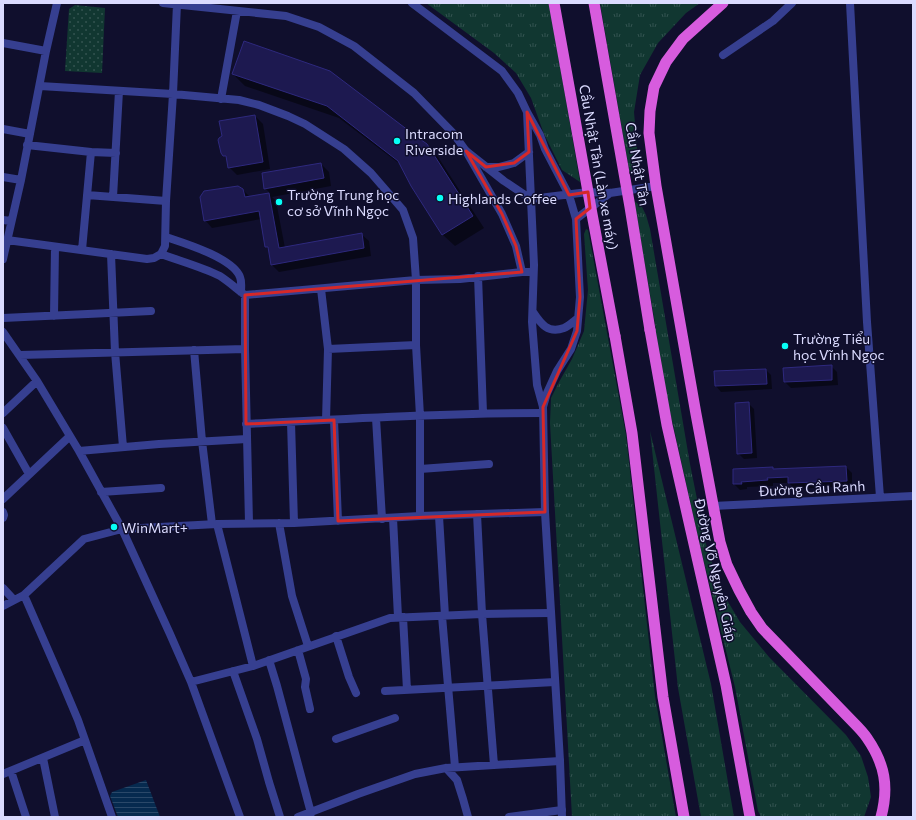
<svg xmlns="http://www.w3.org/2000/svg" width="916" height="820" font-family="Commissioner,sans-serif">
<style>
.grass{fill:url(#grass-tufts)}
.park{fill:url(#park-dots)}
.water{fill:url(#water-rules)}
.shadow{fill:#0007}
.building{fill:#1d1950;stroke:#2e297e}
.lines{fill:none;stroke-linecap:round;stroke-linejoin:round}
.minor{stroke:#363f90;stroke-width:8}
.tertiary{stroke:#363f90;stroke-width:8}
.trunk{stroke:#d75cde;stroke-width:11}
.trunk-bridge{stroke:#d75cde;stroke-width:11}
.marked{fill:none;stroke:#d62828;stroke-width:3;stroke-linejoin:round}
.poi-dot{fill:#07fff6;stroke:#100f2d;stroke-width:1.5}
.labels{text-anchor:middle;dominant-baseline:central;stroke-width:3;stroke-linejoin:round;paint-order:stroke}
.poi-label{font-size:14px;fill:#dbdbff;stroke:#100f2d;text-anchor:start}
.street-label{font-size:14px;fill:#dbdbff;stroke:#100f2d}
</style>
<defs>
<pattern id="grass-tufts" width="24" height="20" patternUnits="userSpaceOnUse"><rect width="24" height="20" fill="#113731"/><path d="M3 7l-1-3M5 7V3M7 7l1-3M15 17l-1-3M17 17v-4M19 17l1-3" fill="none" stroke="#335350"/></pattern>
<pattern id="park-dots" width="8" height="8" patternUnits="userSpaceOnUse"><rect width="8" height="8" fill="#113731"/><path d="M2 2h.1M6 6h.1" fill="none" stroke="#335350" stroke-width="1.8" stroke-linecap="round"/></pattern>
<pattern id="water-rules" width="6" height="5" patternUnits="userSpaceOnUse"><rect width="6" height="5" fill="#062a4f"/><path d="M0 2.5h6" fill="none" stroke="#2a4869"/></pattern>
</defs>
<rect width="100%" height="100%" fill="#100f2d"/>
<path class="grass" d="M426,3H549L580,182L562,170L544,134L531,98L516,73L494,53Z
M600,3H700L686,13L658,43L640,75L634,112L638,159L630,175Z
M634,201L642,207L646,215L650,229L690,464L706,544L721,590L740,622L769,657L846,735L861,756L868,777L871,797L864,817H761L758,811L735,687L700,546L674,429L650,330L656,329Z
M586,229L588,230L626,435L655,696L676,817H572L550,423L551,398L559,382L572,359L584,331L588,290L584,234Z
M650,431L711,684L734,817H701L678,688Z"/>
<path class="park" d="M75,5L105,8L102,73L65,71L69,9Z"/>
<path class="water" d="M146,780L160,817H118L110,796L112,792Z"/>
<path class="shadow" d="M244,42L426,145L438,157L484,228L455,246L443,235L412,185L401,165L339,118L245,86L233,74Z
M255,116L263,124L270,169L237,175L229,167L227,159L222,153Z
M321,164L329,172L331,186L272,197L276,201L285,248L361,234L369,241L371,256L279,272L272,265L270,250L266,247L261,219L212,228L205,220L243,190L250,197L270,193L265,188Z
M831,366L837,372L838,385L791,388L785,382Z
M766,370L771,375L772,389L721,392L716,386L715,372Z
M748,403L754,409L757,458L744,459L738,453Z
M846,467L852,473V486L795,489L789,483H773V486L747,487V489L740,490L734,484L773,468L774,470Z"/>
<path class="building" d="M244,41L330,71L417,137L427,144L473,216L442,235L411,186L398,161L327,106L232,74Z
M255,115L263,162L228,168L226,156H223L221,153L218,140L219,138L222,136L219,121Z
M321,163L324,178L264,189L262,173Z
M238,186L243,189L245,197L269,193L279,248L362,233L364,248L271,265L268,247H265L259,211L204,221L200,197L204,191Z
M832,365V380L784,382L783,368Z
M766,369L767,384L715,386L714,371Z
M749,402L752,453L737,454L735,403Z
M846,466L847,481L788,483V477L767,478L768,480L741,482L742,484H733V469L773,467V469Z"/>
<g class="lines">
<path class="minor" d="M163,3L286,16L319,27L354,46L414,93L453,133L466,151L502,214L516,246L522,272
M850,3L867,322L880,497
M3,43L46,51
M723,55L773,21L792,3
M40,86L173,94L239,100L259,105L288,116L305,124L344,149L371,173L403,210L413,238L416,280V345L420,416V516
M221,99L237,11
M3,129L30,134
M27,145L91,152L82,250
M91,152L116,153
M3,177L21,180
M87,195L166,201
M113,197L119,91
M3,220L11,221
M166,237C184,243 233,258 240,277C242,282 241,287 241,292
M7,240L147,259L154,258L161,254L165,246L166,201L173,94L177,4
M111,254L115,352L123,447
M161,254C180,261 202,267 220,276C229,282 237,289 245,295V349L249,523
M3,259L21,180L46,51L57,3
M478,276L483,413
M321,289L328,349
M245,295L416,280L460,279L522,272H533
M54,316L55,247
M3,318L151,311
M3,332L37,381L79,451L122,529L170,634L191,682L240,817
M194,350L202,441L212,524
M20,355L245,349
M3,413L37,381
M376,418L382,519
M326,420L328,349L416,345
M334,420L338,521
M291,422L294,523
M246,424C345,419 444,413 543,413
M3,428L29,474
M79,451L159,444L247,439
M420,469L489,464
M101,492L161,488
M3,499L70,436
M713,506L913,496
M3,512L4,515L3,518
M477,514L482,614L494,765
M439,516L445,616
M393,518L398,617
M279,523L292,596L308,646
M217,524L253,666
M3,588L14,600
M24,595L62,682L78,720L112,817
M3,606L24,595L84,539L122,529L217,524L294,523L420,516L545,512
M442,616L455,767
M403,617L407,690
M336,636L349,677L356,693
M298,650L306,679L305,687L310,709
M269,660L277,686L311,813
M233,671L257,739L269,782L280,817
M191,682L253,666L390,618L482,614L551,613
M385,691L555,682
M336,739L395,718
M43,758L55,817
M446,768L457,780L463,799L468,817
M11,771L26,817
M3,774L85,740
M298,817L358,794L415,774L446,768L560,761
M509,817L562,810"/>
<path class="tertiary" d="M412,3L502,71L518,93L527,112L540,135L545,149L569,195L576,219L580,297L577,331L571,349L557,371L547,393L543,407
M527,112L534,265L532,322L537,385L543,407L545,512L560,761L562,817
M466,151L504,181L531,199L588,192L610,193L656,186
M486,167H499L514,163L529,152
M576,219L610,193
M533,312C541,324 548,334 564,328C569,326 574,321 578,318"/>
<path class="trunk" d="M723,3L683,39L666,62L654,87L650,111L649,133L656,186L696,414L720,542L727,565L739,590L751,612L762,628L853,722C858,727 863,732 867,738C885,764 889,787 881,817
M650,330L667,425L726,685L750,817
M615,336L632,433L663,697L684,817"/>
<path class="trunk-bridge" d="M554,3L592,214L615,336
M594,3L630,207L650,330"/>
</g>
<path class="marked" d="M527,112L569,195L588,192L590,208L576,219L580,297L577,331L543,407L545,512L338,521L334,420L246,424L245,295L522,272L516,246L502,214L466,151L486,167L514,163L529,152Z"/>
<g class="poi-dot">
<circle cx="397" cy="141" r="4"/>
<circle cx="440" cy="198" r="4"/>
<circle cx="279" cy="202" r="4"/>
<circle cx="785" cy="346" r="4"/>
<circle cx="114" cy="527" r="4"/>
</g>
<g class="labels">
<g class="poi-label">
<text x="405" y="133">Intracom<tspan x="405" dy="16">Riverside</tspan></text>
<text x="287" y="194">Trường Trung học<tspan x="287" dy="16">cơ sở Vĩnh Ngọc</tspan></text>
<text x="448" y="198">Highlands Coffee</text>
<text x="793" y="338">Trường Tiểu<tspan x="793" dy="16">học Vĩnh Ngọc</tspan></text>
<text x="122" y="527">WinMart+</text>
</g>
<g class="street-label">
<text transform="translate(638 164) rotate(80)">Cầu Nhật Tân</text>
<text transform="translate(599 167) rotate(80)">Cầu Nhật Tân (Làn xe máy)</text>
<text transform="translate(812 488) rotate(-3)">Đường Cầu Ranh</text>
<text transform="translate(716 570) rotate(77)">Đường Võ Nguyên Giáp</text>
</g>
</g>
<rect width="916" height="820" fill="none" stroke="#dbdbff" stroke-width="8"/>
</svg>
